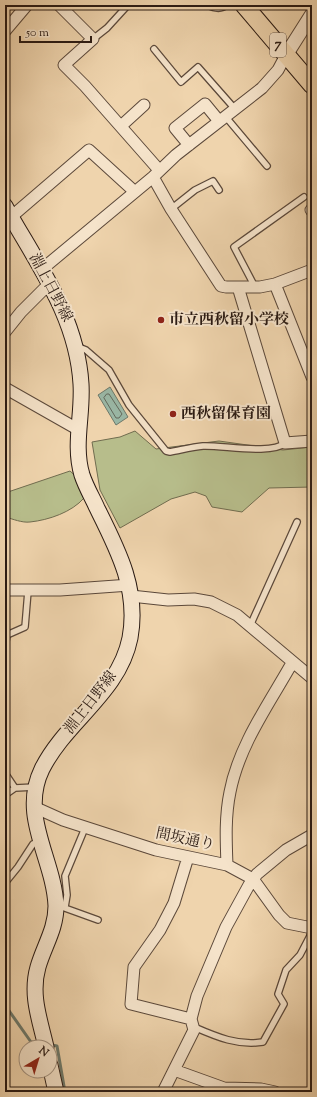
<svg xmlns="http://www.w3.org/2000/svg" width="317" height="1097" font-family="'Sorts Mill Goudy','Noto Serif JP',serif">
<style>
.green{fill:#b7bd8b;stroke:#706c4f}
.water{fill:#9ab8a6;stroke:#6d796b}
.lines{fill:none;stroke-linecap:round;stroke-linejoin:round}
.shore{stroke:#62695c;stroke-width:1}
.stream{stroke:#6d796b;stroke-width:3}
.service-casing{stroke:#5b483a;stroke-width:8}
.minor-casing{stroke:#5b483a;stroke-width:13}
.tertiary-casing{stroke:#5b483a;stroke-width:15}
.secondary-casing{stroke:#2a1a13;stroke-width:17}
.primary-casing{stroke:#2a1a13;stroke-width:19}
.service{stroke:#f5e3ca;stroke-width:5.5}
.minor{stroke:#f5e3ca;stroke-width:11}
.tertiary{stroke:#f5e3ca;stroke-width:13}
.secondary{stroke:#f5e3ca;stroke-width:15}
.primary{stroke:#efd4ad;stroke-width:17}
.poi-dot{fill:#8f2418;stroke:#f5e3ca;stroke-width:1.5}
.labels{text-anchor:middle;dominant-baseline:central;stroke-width:4;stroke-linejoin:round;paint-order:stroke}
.shield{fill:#f5e3ca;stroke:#67564a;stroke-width:1}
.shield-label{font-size:14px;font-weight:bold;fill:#2a1a13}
.street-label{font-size:15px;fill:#2a1a13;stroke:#f5e3ca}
.poi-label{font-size:15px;font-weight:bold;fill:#2a1a13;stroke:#f5e3ca;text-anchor:start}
</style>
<rect width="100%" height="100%" fill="#efd4ad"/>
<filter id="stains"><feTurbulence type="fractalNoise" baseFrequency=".005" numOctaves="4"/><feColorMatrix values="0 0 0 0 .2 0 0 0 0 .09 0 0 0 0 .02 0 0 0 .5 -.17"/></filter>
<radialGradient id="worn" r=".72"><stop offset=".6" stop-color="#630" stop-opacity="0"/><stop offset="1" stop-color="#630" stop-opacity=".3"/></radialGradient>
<path class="green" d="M135,431L156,449L219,441L283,450L312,447V487L269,488L242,512L212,507L206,496L195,492L171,499L120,528L100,490L92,442L120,437Z
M70,471L79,479L84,498C72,512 49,520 30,522C22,523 13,519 5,517V493Z"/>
<path class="water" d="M110,387L128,417L116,425L98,395Z"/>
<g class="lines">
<path class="shore" d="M107,394H109L122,414L119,418H116L104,398Z"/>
<path class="stream" d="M5,1005L31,1042H36
M52,1045L57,1046L65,1092"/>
<g class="service-casing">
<path id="service" d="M207,5C213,8 221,10 227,5
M93,39L107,28L128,5
M154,49L181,82L198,67L235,109
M225,116L267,166
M171,209L195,190L213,181L219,190
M255,287L234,247L304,197
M76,346L86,350L109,370L129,405L166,451L170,452C181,450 192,447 203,446C222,445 272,455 285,443
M250,626L297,522
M5,648L7,635L25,627L28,591
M5,773L15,788
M5,795L15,788L35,787
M5,883L18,867L33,844L40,842
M62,907L98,920
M65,907L67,895L65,876L85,828
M194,1027C217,1037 238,1046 263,1042L284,1004L278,994L286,970L300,955L312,932"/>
</g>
<g class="minor-casing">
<path id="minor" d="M59,5L93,39L64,65L85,86L159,170
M5,31L27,5
M121,126L144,105
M189,145L175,128L205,104L219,121
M153,177L171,209L221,286L226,287H260L275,284L312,270
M311,210L312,211
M11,217L89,150L135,192
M41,270L153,177L176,155L262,88L278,70L286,55
M275,284L312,377
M238,287L285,443L312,441
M5,332L21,312L49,284
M5,388L79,430
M5,590H60L130,585
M131,596L168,600L194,599L211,602L237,615L312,678
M34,807L63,820L156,850L227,865L253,879L279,915L287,923L312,928
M188,857L174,903L160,930L134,967L131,1004L191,1019
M227,865C226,840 225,816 230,792C239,745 269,704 292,663
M174,1070L224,1088L261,1089L275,1092
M163,1092L194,1030L191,1019L197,996L226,927L249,885L257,874L286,850L312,835"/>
</g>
<g class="tertiary-casing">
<path id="tertiary" d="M286,55L312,14"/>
</g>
<g class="secondary-casing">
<path id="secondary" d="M5,206C37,264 77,316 81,384C83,415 73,445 82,475C86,487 92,497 97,508C118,550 139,590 130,638C119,693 66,721 42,769C19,816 54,859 56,906C56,929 44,946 38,967C30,995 40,1020 46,1047
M50,1065L56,1092"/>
</g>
<g class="primary-casing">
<path id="primary" d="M244,5L312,85"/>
</g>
<use href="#service" class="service"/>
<use href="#minor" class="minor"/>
<use href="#tertiary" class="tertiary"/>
<use href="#secondary" class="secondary"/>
<use href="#primary" class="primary"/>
</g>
<g class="poi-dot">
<circle cx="161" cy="320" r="4"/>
<circle cx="173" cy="414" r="4"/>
</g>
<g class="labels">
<rect class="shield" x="270" y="33" width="16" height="24" rx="3"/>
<g class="shield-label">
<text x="278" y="45">7</text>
</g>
<g class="street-label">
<text transform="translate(50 288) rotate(62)">淵上日野線</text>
<text transform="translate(91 703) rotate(-52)">淵上日野線</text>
<text transform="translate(185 840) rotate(12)">間坂通り</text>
</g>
<g class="poi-label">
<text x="169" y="320">市立西秋留小学校</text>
<text x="181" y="414">西秋留保育園</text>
</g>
</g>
<rect width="317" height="1097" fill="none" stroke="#efd4ad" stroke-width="20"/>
<rect x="6" y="6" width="305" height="1085" fill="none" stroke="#2a1a13" stroke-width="2"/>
<rect x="10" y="10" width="297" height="1077" fill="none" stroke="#2a1a13"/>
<g transform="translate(38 1059) rotate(38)"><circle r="19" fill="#f5e3ca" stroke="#a49381"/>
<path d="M0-3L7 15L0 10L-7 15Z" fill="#8f2418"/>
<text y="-6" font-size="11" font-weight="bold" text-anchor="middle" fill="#2a1a13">N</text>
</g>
<path d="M20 36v6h71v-6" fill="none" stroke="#2a1a13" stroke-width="2"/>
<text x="26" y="36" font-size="12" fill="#2a1a13" stroke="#f5e3ca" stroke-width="3" paint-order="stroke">50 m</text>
<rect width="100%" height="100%" filter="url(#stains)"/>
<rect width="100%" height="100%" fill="url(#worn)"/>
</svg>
